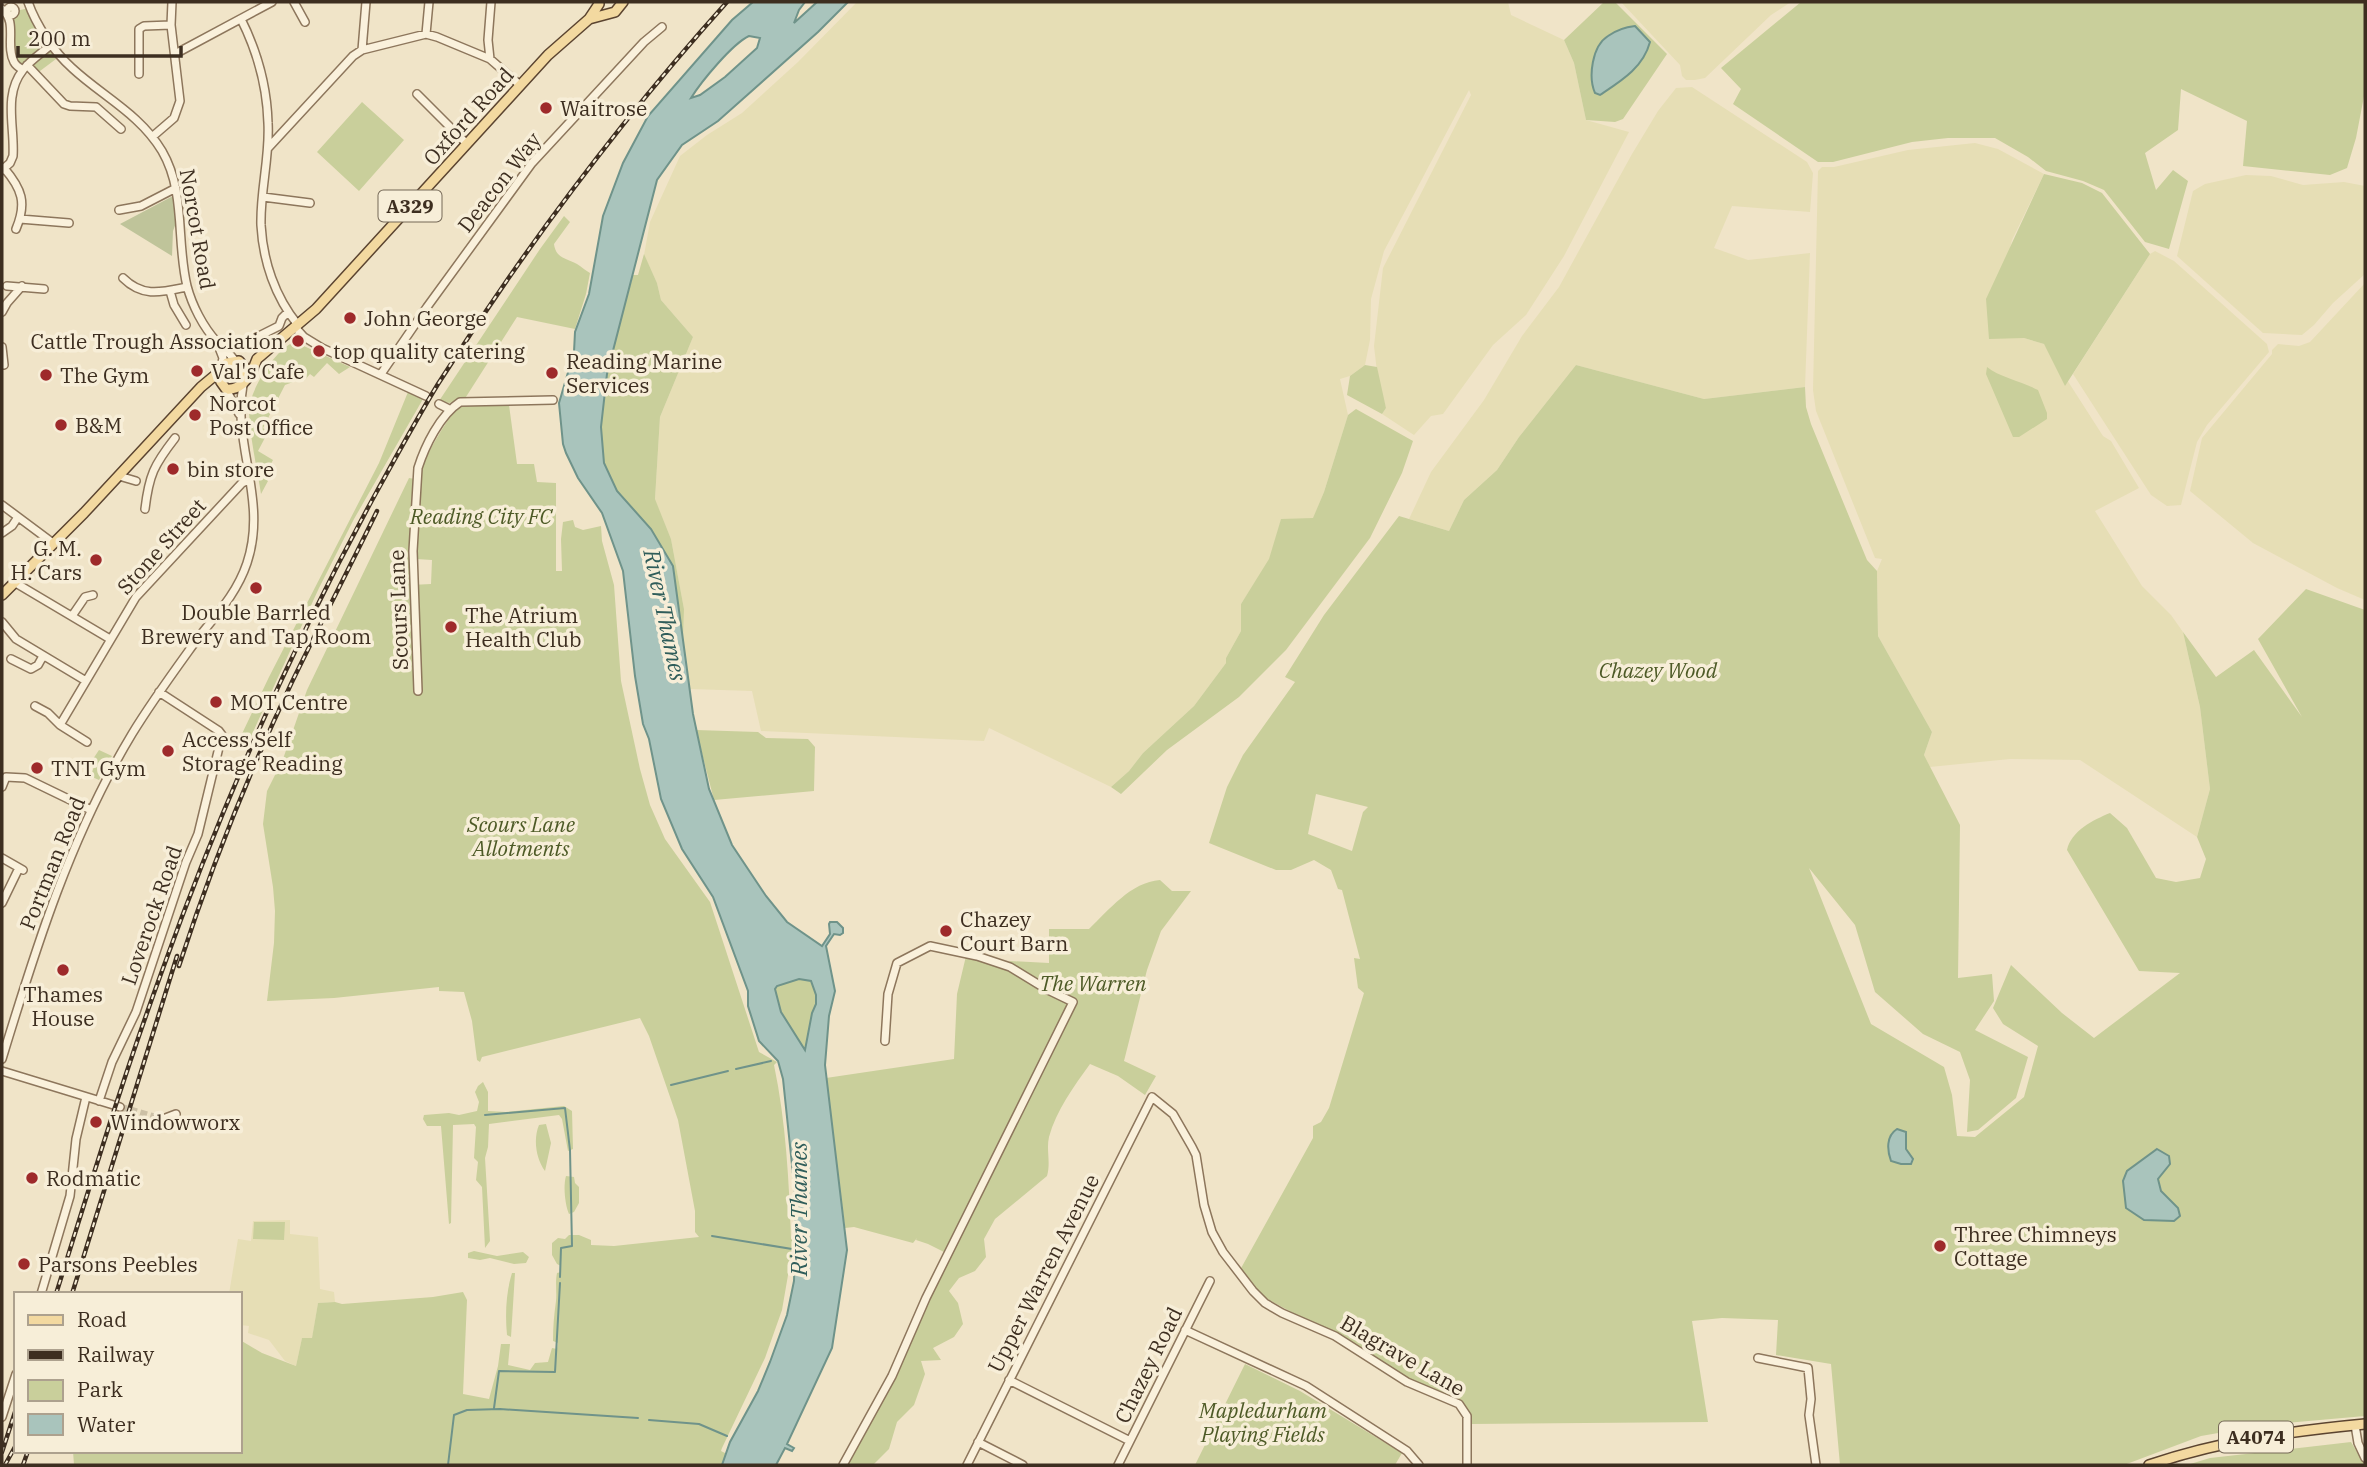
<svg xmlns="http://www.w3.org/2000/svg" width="2367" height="1467" font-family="'IBM Plex Serif',serif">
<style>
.farmland{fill:#e6deb5}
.green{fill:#c9cf9b;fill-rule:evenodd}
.cemetery{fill:#bfc49a}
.water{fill:#a9c4bc;stroke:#6f938a;stroke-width:2;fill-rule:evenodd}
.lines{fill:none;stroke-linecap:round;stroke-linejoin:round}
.stream{stroke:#6f938a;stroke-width:2}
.minor-tunnel{stroke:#ccc0a6;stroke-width:7;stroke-dasharray:7 3.5;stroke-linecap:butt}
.minor-casing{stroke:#8d765c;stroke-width:10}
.major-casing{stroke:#5b4430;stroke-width:12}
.minor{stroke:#faf1dc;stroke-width:7}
.major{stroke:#f3d9a0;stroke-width:9}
.rail-casing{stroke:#3d2e20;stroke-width:4.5}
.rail{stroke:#f7eed8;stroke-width:2;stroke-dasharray:5;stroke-linecap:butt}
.poi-dot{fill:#9e2a2b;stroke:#f7eed8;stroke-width:2.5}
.labels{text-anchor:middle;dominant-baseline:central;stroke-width:7;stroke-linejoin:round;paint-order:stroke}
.shield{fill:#f7eed8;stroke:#756857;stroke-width:2}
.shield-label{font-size:19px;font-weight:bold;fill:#3d2e20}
.poi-label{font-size:21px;fill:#3d2e20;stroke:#f7eed8;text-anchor:start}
.street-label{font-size:21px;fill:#3d2e20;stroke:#f7eed8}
.park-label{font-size:21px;font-style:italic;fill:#4d5a26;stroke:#f7eed8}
.water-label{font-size:23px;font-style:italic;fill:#2f5d5a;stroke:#f7eed8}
</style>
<rect width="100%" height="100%" fill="#f0e4c8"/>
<path class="farmland" d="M857,2H1508L1511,15L1564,40L1574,63L1586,120L1629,132L1564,256L1526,315L1493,345L1443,414L1431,416L1414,435L1382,414L1386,408L1378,380L1374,346L1383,268L1471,95L1469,90L1384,251L1371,299L1370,340L1365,365L1350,376L1340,379L1348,415L1324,492L1313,519L1281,520L1270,559L1241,604V631L1226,658V663L1194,706L1143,753L1129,771L1111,787L989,728L984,741L761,731L752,691L690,689L683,641L684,609L671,539L655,500L660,417L693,337L661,300L657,283L644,255L650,222L680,156L707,135L742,113L798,62Z
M1621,2H1791L1771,15L1705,78L1695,80H1686L1682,76L1680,65Z
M1692,87L1807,162L1813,173L1810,212L1732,206L1714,248L1748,260L1810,253L1805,387L1704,399L1576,365L1519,437L1497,470L1464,500L1449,531L1409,519L1431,472L1484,400L1522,336L1559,287L1632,154L1658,111L1676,88Z
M1975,143L1998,149L2044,174L2012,240L1989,338H2024L2044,344L2103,436L2111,441L2139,488L2095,511L2142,586L2171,615L2183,632L2200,707L2210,789L2197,837L2080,760L2010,759L1930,767L1924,755L1932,732L1878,636L1877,571L1882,559L1875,558L1816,411L1813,390L1814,346L1818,171L1822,167H1834L1908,150Z
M2246,175L2271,176L2303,185L2344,182L2365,186V274L2333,303L2314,325L2302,335L2263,333L2177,256L2193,191L2205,184Z
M2155,251L2174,261L2267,344L2269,352L2207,425L2197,442L2181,505L2167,506L2151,495L2073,374L2150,254Z
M2365,283V600L2337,588L2253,543L2190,491L2202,438L2272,354V350L2278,344L2299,346L2310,342Z
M290,1220V1234L318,1237L320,1289L334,1292L335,1302L318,1303L312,1339L302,1338L296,1366L285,1361L269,1340L248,1333L249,1326L240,1325V1294H229L238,1239L251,1241L253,1221Z"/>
<path class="green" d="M1604,2H1615L1667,54L1623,119L1615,122L1586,120L1574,63L1564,40Z
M1801,2H2365V91L2356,138L2347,168L2330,175L2243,166L2247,121L2181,89L2178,130L2145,153L2156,190L2173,170L2188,181L2169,249L2145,242L2104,190L2083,181L2046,171L2028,157L1995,138H1948L1912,142L1833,162H1818L1733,104L1741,89L1721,68Z
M11,7L15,11L30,8L60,56L36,74L28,65L23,70L14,62L6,10Z
M362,102L404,140L359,191L317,152Z
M2044,174L2082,183L2102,193L2150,254L2065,386L2044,344L2024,338L1989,339L1986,299Z
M564,216L570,222L554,244C556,260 569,258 580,266C583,268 586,271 590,273L586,294L575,329L517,317L464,400L449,403L439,401L540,249Z
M644,254L657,283L661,300L693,337L660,417L655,499L671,539L684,609L683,641L673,566L651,529L617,492L604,463L601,427L607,374L633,275H638Z
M295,342L350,367L339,374L327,363L314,377L310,374L304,381L301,379L285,385L263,428L268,432L258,451L273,460L264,477L268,481L261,494C257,467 250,439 249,412C248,393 276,347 295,342Z
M1365,365L1377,367L1386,408L1382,414L1347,395L1350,376Z
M1576,365L1704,399L1805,387L1806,407L1811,424L1867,560L1877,571L1878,636L1932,732L1924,755L1960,825L1958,978L1992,974L1994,1001L1975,1030L2028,1057L2016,1098L1978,1130L1967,1132L1970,1080L1960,1052L1923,1034L1875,992L1855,925L1809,868L1871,1024L1944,1067L1952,1095L1957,1136L1975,1137L2024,1097L2038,1046L2003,1024L1993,1008L2011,965L2062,1013L2094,1038L2180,973L2139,971L2067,850C2071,831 2093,820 2110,813L2127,828L2156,878L2176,882L2200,878L2206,859L2197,837L2210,789L2200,707L2183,632L2216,677L2254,650L2302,717L2258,639L2306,589L2365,610V1416L2264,1425L2201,1436L2124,1465H1840L1831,1364L1776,1355L1778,1320L1722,1318L1692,1321L1708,1422L1471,1424V1420L1466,1408L1458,1401L1425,1389L1321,1328L1258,1294L1240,1270L1313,1138V1126L1321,1122L1329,1108L1364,993L1358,988L1354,958L1360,959L1342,890L1338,889L1331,870L1314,860L1291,870H1276L1209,843L1227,787L1243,755L1295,682L1285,677L1324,615L1399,516L1449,531L1464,500L1497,470L1519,437ZM1316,794L1368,807L1363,812L1352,851L1308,834Z
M1987,367C1999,377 2023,382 2038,390L2047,413V419L2019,437H2013L1986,374Z
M408,392L423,399L354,519L319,588L247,745L240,738L269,677L379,463Z
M509,405L517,464H534L537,482L556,483V571H562L561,539L563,522L573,520L575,527L583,530L601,526L602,541L614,585L621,681L640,769L650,805L665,839L710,902L759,1052L777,1062L774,1065C786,1122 789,1182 791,1239L795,1240V1246L792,1252L782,1310L765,1358L722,1448L721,1451L727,1454L722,1465H74L73,1451H240V1340L262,1353L296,1366L302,1338H312L318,1303L335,1302L342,1304L433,1297L463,1292L467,1300L463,1394L489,1399L498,1366L501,1344H510L508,1365L530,1370L535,1363L548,1362L552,1348L557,1349L558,1343L553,1341C553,1327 554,1315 556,1301C557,1292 555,1283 557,1273L561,1272V1266L557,1264L552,1255V1243L558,1238L565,1239L569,1235H579L591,1240V1245L614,1246L699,1237L695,1232V1211L678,1120L649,1036L640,1018L482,1057L480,1062L477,1060L472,1021L464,992L439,991V987L334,998L267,1001L274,943L275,911L273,887L263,824L267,791L283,759L307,690L409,478L415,479L412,503L411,585L431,584L432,560L416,559L422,469C423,459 452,411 458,408C468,403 497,406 509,405Z
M1356,409L1413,441L1402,473L1370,538L1286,650L1239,697L1167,750L1121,794L1111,787L1129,771L1143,753L1194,706L1226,663V658L1241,631V604L1269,559L1281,519L1313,518L1324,492L1348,415Z
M696,730L758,732L766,738L808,739L815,747L814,791L714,800Z
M99,750L112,756L99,780L90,776L94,767L89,765Z
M1160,880L1172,891H1191L1161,931L1147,970L1124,1061L1156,1076L1145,1095L1118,1076L1090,1064C1074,1086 1056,1111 1049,1137C1046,1150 1051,1162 1047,1176L995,1219L984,1239L986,1257L975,1271L959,1278L949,1291L958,1303L963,1324L954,1337L933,1348L941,1360L921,1361L925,1374L914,1405L897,1422L889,1449L873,1465H844L950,1255L928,1244L916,1240L917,1238L913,1243L854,1227L845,1228L826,1078L954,1059L957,994L966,956L1006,966L1037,985L1009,961L1049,963V929H1089C1109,910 1131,882 1160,880Z
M799,979L811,981L816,995V1004L812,1013L805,1050L781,1012L775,989L777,986Z
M483,1082L488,1092V1111L506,1112L564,1106L572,1111L573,1149L568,1151L562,1119L559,1115L489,1124L488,1147L485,1158L490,1241L485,1248L482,1187L476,1180L478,1162L474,1158L476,1127L474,1124L453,1125L451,1223L449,1224L441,1126H427L423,1119L424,1115L449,1113L459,1115L477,1111L479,1102L475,1092L478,1086Z
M546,1124L551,1143L545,1171C536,1159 533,1139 539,1125Z
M566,1176L574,1177L575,1183L579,1187V1203L574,1212L569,1214C565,1205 563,1186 566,1176Z
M254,1222H285L284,1240L253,1239Z
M474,1251L497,1256L523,1252L529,1257L526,1263L514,1264L490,1258L480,1260L468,1258V1253Z
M512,1273H515L511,1337L507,1335C505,1315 506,1292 512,1273Z
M1245,1364L1300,1391L1402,1453L1395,1465H1195Z
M2351,1442L2365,1465H2187L2210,1458Z"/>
<path class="cemetery" d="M173,196L176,223L173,231L172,256L120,224Z"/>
<path class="water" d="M753,2H805L799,10L794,23L817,2H848L818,32L718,121L682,145L657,180L607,374L601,427L604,463L617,491L651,529L673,566L693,714L709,789L732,845L766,896L787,922L822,946L830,934L829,924L830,922H837L843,928V933L840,935L834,934L826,946L835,991L829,1016L825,1065L847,1250L832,1348L787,1444L794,1448L792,1451L785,1448L776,1465H722L730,1442L758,1391L770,1362L787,1315L794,1281L796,1203L783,1079L778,1061L759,1041L748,1006V991L713,897L682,849L661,799L649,739L643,724L635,676L623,571L602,513L578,478L566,453L563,444L559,403L574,352L575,332L589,294L603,216L623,163L648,116L732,20ZM749,36L760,38L757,48L725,77L700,95L691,98C701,82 732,44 749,36ZM799,979L811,981L816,995V1004L812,1013L805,1050L781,1012L775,989L777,986Z
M1635,26L1650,42C1643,68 1621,81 1600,95L1595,93C1588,77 1592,46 1608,36C1615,31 1626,27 1635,26Z
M1897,1129L1906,1132V1149L1913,1159L1911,1164H1901L1891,1161C1887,1150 1886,1136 1897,1129Z
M2157,1149L2169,1156L2170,1164L2158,1179L2161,1191L2178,1208L2180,1216L2174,1221L2144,1220L2126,1208L2123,1181L2127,1171Z"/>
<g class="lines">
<path class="stream" d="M736,1069L771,1061
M671,1085L728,1071
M485,1115L565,1108L570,1150L572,1246L561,1248L560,1277
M712,1236L792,1249
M494,1408L499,1371L555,1372L560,1283
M649,1420L699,1424L727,1436
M448,1465L454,1415L467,1410L500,1409L638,1418"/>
<path class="minor-tunnel" d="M120,1107L158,1118"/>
<g class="minor-casing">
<path id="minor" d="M28,2C36,25 54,52 72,68C102,96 140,114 162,151C186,192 176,241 187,286C192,305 203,327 217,342C223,349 230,353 235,361
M294,2L305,22
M7 11a4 4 0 1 1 8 0a4 4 0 1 1-8 0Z
M2,9C18,22 5,45 14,62C16,66 20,68 23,70
M241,19C257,51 267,86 268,123C270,157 260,191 261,225C263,261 275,297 298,325
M426,34L429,2
M362,50L366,2
M175,54L272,2
M490,59L488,40L491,2
M27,65L64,104L70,106L96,107L121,129
M139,74V29L144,26L171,25
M417,94L466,143
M152,137L174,118L180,101L171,25L172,2
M268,148L353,56L362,50L426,34L437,37L490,59L520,85
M4,168C22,189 27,203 16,229
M2,170L10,163L13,156C15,127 3,95 23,70C30,60 42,53 52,44
M263,197L310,203
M119,210L141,206L176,188
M20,219L69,223
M123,278C143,298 162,292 187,287
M7,286L44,289
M170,291L174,305L186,325
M2,312L7,303L22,286
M295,327L304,337L322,348L426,396
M218,345L223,358L221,367
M239,346L279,326L282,318L288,312
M2,347L4,365
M381,374L427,307L532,163L644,42L662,27
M226,389L239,414
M439,404L449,409
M119,476L136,481
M2,505L53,543
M145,509C149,475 154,465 175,438
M2,533L12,526L18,517
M14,582L110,639
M72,616L85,597L93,595
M2,622L16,639L86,681
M11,659L31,669L38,665L43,656
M418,691L413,551L418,468C425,446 440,415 460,402L553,400
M35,706L48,713L60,725L87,742
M60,725L136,597L242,483L250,479
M2,787L6,777L25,778L91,810
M2,858L23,870
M2,903L19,868
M2,1059C36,947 71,835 132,734C152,701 175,670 198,638C217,614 237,593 247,563C268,500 232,444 243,385
M2,1071L120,1107
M99,1101L112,1062L136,1012L186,862L198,834L222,735L219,731L159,692
M158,1118L163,1119L176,1114
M41,1294L70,1196L76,1139L86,1097
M1185,1330L1306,1386L1407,1451L1419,1465
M1758,1358L1808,1368L1811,1399L1809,1415L1816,1465
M1009,1380L1130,1441
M2,1417L16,1374
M2355,1425L2358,1443L2365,1458
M978,1442L1023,1465
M843,1465L892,1376L926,1298L1073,1002L1046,989L1010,967L977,956L930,946L897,963L888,994L885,1041
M967,1465L1152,1097L1173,1114L1192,1147L1196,1155L1204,1205L1212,1232L1223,1252L1253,1291L1265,1303L1282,1313L1335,1336L1407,1382L1459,1404L1467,1416V1465
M1118,1465L1210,1281"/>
</g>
<g class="major-casing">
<path id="major" d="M589,19L599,4
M246,380L245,368L239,361L227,363L219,372L221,382L226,389C243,391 252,373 257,359L316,309L548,55L589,19L615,12L623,2
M2,595L84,513L201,387L219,372
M2149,1465C2219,1441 2291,1431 2365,1424"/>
</g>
<use href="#minor" class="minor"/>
<use href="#major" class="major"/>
<g class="rail-casing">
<path id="rail" d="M179,966C210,870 248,775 291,684C319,626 349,569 377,511
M56,1294C90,1186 123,1077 162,971C221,807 292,646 376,493C396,457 416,420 438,384C524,249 620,121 727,2
M72,1294L177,956
M2,1452L16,1409
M5,1465L16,1445
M23,1465L28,1451"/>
</g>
<use href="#rail" class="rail"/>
</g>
<g class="poi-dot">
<circle cx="546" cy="108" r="7"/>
<circle cx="350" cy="318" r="7"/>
<circle cx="298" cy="341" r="7"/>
<circle cx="319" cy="351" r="7"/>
<circle cx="197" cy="371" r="7"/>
<circle cx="552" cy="373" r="7"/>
<circle cx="46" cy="375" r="7"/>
<circle cx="195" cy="415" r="7"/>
<circle cx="61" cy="425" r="7"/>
<circle cx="173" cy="469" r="7"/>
<circle cx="96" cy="560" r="7"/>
<circle cx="256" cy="588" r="7"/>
<circle cx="451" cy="627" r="7"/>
<circle cx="216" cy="702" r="7"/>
<circle cx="168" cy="751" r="7"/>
<circle cx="37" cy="768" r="7"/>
<circle cx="946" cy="931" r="7"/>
<circle cx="63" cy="970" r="7"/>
<circle cx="96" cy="1122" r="7"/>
<circle cx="32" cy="1178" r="7"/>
<circle cx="1940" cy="1246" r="7"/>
<circle cx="24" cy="1264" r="7"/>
</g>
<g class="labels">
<g class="shield">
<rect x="378.5" y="190.5" width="63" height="31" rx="5"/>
<rect x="2219" y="1421.5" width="74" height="31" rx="5"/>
</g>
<g class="shield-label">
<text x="410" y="206">A329</text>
<text x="2256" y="1437">A4074</text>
</g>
<g class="poi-label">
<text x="560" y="108">Waitrose</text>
<text x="364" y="318">John George</text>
<text x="284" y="341" text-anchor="end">Cattle Trough Association</text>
<text x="333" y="351">top quality catering</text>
<text x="566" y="361">Reading Marine<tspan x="566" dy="24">Services</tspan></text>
<text x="211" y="371">Val's Cafe</text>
<text x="60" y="375">The Gym</text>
<text x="209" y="403">Norcot<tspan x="209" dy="24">Post Office</tspan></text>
<text x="75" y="425">B&amp;M</text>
<text x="187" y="469">bin store</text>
<text x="82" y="548" text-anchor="end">G. M.<tspan x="82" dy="24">H. Cars</tspan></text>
<text x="256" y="612" text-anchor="middle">Double Barrled<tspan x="256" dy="24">Brewery and Tap Room</tspan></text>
<text x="465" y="615">The Atrium<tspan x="465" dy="24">Health Club</tspan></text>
<text x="230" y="702">MOT Centre</text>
<text x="182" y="739">Access Self<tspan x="182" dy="24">Storage Reading</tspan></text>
<text x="51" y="768">TNT Gym</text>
<text x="960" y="919">Chazey<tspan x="960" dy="24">Court Barn</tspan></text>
<text x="63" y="994" text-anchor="middle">Thames<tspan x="63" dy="24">House</tspan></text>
<text x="110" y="1122">Windowworx</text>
<text x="46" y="1178">Rodmatic</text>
<text x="1954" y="1234">Three Chimneys<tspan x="1954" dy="24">Cottage</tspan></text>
<text x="38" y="1264">Parsons Peebles</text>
</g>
<g class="street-label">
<text transform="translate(468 116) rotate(-48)">Oxford Road</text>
<text transform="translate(499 182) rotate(-52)">Deacon Way</text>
<text transform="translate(198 229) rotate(80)">Norcot Road</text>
<text transform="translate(161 546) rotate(-48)">Stone Street</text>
<text transform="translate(398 610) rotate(-92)">Scours Lane</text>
<text transform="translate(52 863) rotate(-68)">Portman Road</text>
<text transform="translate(151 915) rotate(-71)">Loverock Road</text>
<text transform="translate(1043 1273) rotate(-63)">Upper Warren Avenue</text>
<text transform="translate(1403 1355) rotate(30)">Blagrave Lane</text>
<text transform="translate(1148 1365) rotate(-64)">Chazey Road</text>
</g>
<g class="park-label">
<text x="481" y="516">Reading City FC</text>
<text x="1658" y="670">Chazey Wood</text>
<text x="521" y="824">Scours Lane<tspan x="521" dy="24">Allotments</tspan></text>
<text x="1093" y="983">The Warren</text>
<text x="1263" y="1410">Mapledurham<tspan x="1263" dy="24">Playing Fields</tspan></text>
</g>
<g class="water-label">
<text transform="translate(666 615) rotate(78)">River Thames</text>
<text transform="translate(798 1209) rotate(-90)">River Thames</text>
</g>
</g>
<rect width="2367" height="1467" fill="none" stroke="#3d2e20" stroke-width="7"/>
<rect x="14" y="1292" width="228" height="161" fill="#f7eed8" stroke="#ada18e" stroke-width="2"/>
<rect x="28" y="1315" width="35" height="10" fill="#f3d9a0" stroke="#ada18e" stroke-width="2"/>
<text x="77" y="1327" font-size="21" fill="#3d2e20">Road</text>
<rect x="28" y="1350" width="35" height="10" fill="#3d2e20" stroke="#ada18e" stroke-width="2"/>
<text x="77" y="1362" font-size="21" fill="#3d2e20">Railway</text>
<rect x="28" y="1380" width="35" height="21" fill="#c9cf9b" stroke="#ada18e" stroke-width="2"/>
<text x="77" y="1397" font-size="21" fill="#3d2e20">Park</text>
<rect x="28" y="1414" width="35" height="21" fill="#a9c4bc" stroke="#ada18e" stroke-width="2"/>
<text x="77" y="1432" font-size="21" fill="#3d2e20">Water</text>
<path d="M18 46v10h163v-10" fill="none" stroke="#3d2e20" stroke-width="3.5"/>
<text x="28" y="46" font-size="21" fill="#3d2e20" stroke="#f7eed8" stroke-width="5" paint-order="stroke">200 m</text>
</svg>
